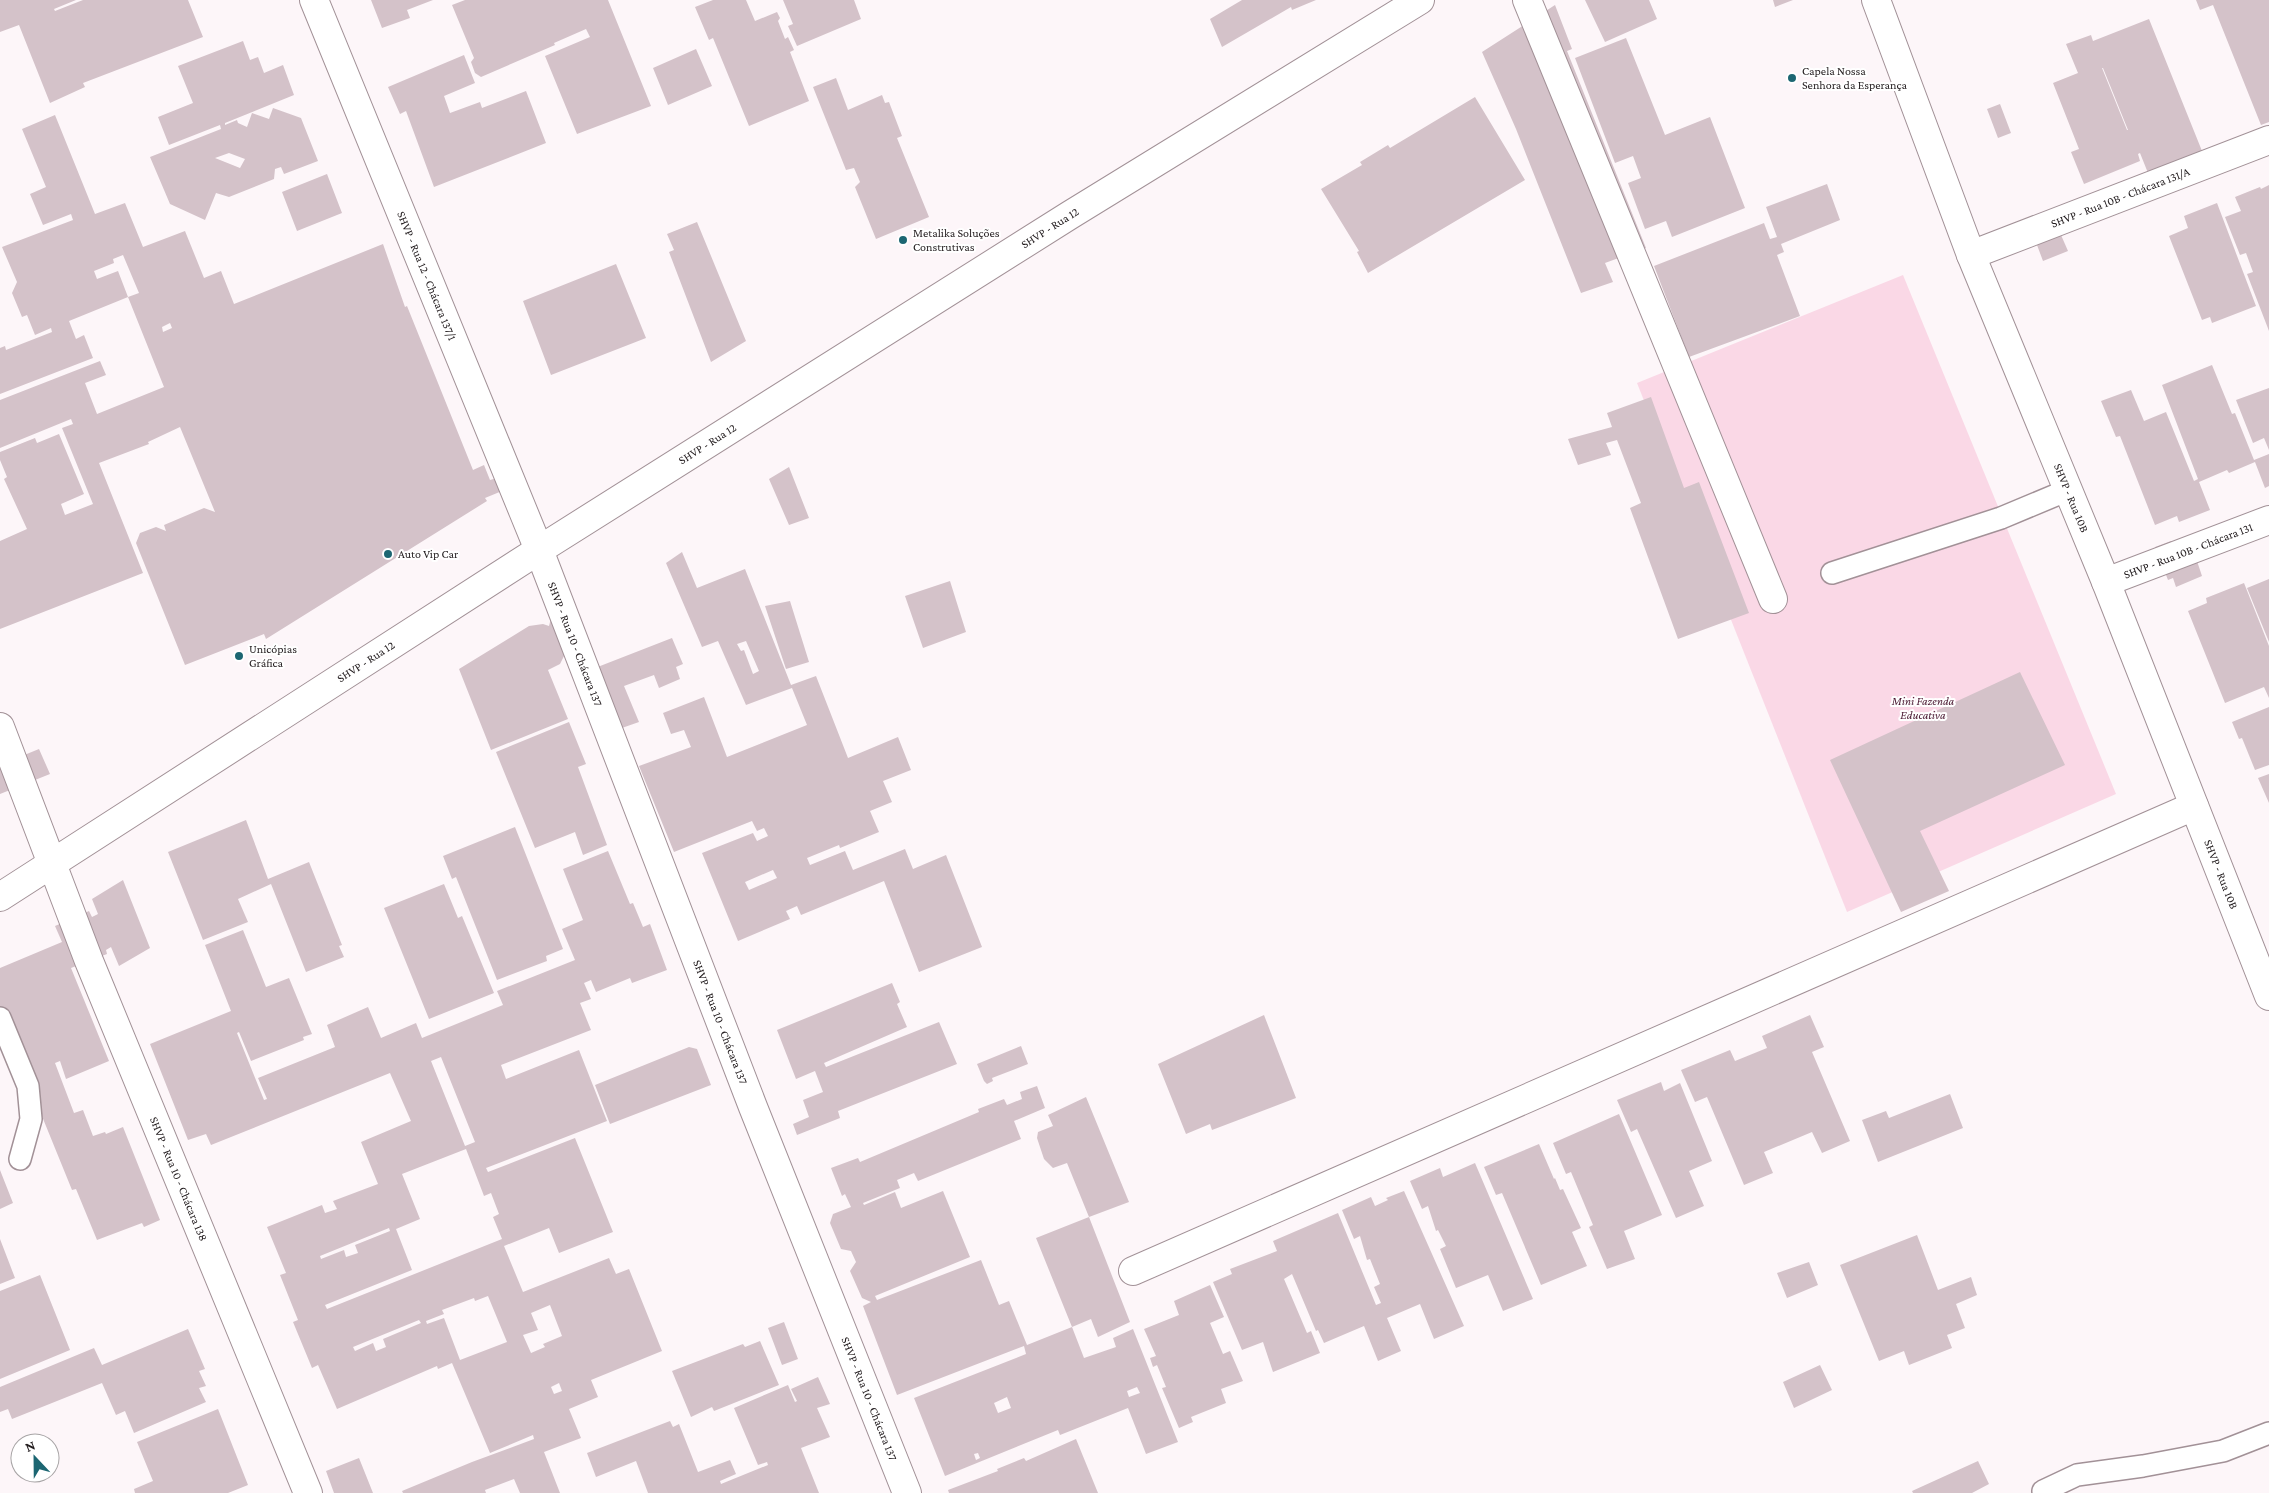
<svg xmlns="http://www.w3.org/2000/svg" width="2269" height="1493" font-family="'Crimson Pro',serif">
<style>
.green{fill:#fad8e6}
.building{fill:#d4c2c9;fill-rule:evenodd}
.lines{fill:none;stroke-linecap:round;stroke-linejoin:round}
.service-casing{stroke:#a29197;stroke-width:24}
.minor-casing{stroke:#a29197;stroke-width:30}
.tertiary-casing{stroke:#a29197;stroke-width:30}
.service{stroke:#fff;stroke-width:21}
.minor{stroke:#fff;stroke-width:28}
.tertiary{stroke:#fff;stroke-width:28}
.poi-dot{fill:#1c6672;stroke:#fff;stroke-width:2}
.labels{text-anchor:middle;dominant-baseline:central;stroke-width:4;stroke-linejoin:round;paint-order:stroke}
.poi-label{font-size:12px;fill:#221c1e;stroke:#fff;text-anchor:start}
.street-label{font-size:12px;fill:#221c1e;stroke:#fff}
.park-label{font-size:12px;font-style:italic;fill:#48162f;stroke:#fff}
</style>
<rect width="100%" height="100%" fill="#fdf6f9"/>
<path class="green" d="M1903,275L2116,794L1847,912L1637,383Z"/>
<path class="building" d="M0,0H76L54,9L55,11L83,0H188L203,37L83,83L85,87L50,103L19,25L0,32Z
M371,0H433L407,10L410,18L382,28Z
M465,0H608L651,106L577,134L545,56L590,37L586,29L554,43L555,45L481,77L475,73L471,62L474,58L452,5Z
M713,0H746L755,21L777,12L780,18L778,21L785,39L788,37L794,50L790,52L809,101L749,126L713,38L709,40L695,7Z
M783,0H854L861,19L797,46L788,26L793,24Z
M1242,0H1316L1292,10L1291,7L1222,47L1210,19Z
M1585,0H1649L1657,19L1605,42Z
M1773,0H1793L1775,7Z
M2196,0H2269V122L2261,125L2213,5L2200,10Z
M1555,5L1572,49L1567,51L1646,248L1605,263L1613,282L1581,293L1516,129L1482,52Z
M2149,19L2202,151L2148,173L2140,153L2138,154L2140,161L2084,184L2071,152L2079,149L2053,83L2078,73L2066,44L2091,35L2093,41ZM2102,68H2103L2128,130H2127Z
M1626,38L1665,135L1710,117L1745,208L1672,237L1666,221L1645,229L1628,183L1641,178L1633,156L1615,163L1575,58Z
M243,41L250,60L258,57L264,73L283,65L294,95L225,123V125L237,120L238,123L247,127L252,113L269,119L273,108L301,118L318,161L284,174L281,167L275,169L274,179L229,197L216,193L205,220L170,204L150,157L221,129L220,125L169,145L158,117L193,103L178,66ZM229,153L245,159L240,168L215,158Z
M696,49L712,86L668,105L653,68Z
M464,55L475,83L444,96L450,113L480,102L482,108L526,91L546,143L434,187L406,111L400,114L388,87Z
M836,78L848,110L882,95L885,103L889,102L902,136L897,138L929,217L876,239L855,187L860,182L854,168L846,170L813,87Z
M1475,97L1525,180L1368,273L1357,252L1359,251L1321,189L1362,165L1360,162L1388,145L1390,148Z
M2000,104L2011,133L1998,138L1987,109Z
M55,115L95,214L125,203L143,247L185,231L204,278L221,271L234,304L383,244L405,307L407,306L473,470L484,465L490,480L497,478L502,491L485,498L487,501L266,639L264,634L185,665L136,543L140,533L156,527L166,531L164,525L204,508L215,512L180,427L148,442L149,444L99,463L143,573L0,629V541L27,529L4,479L7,477L0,460V452L35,438L37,443L59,434L84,494L61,504L65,515L93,504L62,428L73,424L71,419L0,448V400L100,361L106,375L85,383L97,414L164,387L128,297L69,321L76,339L84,335L93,358L0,394V348L5,346L6,350L52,332L51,328L35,335L27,315L22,317L12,293L17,282L2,247L73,220L71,214L43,225L30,194L46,187L22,129ZM123,255L139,293L128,297L118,271L97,279L94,271L114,263L113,259ZM170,323L172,328L163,332L162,327Z
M327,174L342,213L297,231L282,192Z
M1827,184L1840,220L1781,244L1784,252L1777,255L1800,316L1689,357L1654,266L1764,223L1770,239L1777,237L1766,207Z
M2269,185V331L2247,274L2253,272L2246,253L2240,255L2225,217L2241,211L2235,197L2260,187L2261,189Z
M2217,203L2256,306L2212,323L2210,317L2202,320L2169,236L2188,228L2184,216Z
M697,222L746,341L711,362L669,252L674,250L667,234Z
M2061,235L2068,251L2043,261L2037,245Z
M616,264L646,338L551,375L523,301Z
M2212,365L2232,414L2235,413L2254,460L2269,454V486L2265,488L2255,462L2229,473L2227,470L2199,482L2210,510L2179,522L2177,516L2155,525L2120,436L2116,437L2101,401L2131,390L2144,421L2166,412L2194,481L2198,479L2162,385Z
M2269,388V450L2264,438L2253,443L2236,400Z
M1651,397L1684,488L1699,482L1749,613L1678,639L1630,508L1641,503L1617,440L1606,443L1611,455L1578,465L1568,439L1612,427L1607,413Z
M789,467L809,518L789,525L769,479Z
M2171,541L2181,566L2197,561L2202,576L2176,587L2173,578L2168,580L2155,547Z
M682,552L697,588L745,569L791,685L816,676L848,758L898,737L911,770L883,781L892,802L870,811L879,832L840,848L839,845L807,858L810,865L845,851L853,870L905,849L913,869L946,855L982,947L919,972L884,881L801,915L797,906L786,911L790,919L738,941L702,853L753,833L757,841L768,836L764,828L757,831L752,821L674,852L639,766L691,747L684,730L671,734L663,713L704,697L727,757L807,725L792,688L746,705L718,641L702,647L666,563ZM746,641L759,671L753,674L744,650L741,651L737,644ZM773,870L777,878L749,890L745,882Z
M2269,579V642L2247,588Z
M950,581L966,632L923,648L905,596Z
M2244,583L2269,646V698L2264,687L2225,703L2188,611L2207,603L2206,598Z
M790,601L809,662L786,669L765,606Z
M551,618L565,654L560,664L548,670L568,719L491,750L459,669L529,626L543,624L549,626Z
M672,638L683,664L676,667L680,679L659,688L654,675L624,686L639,722L619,729L595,668Z
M2020,672L2065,765L1920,831L1949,891L1901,912L1830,760Z
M2269,707V765L2255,770L2242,738L2239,739L2232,722Z
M569,722L586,764L578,767L607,845L583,855L575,832L535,848L496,752Z
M39,749L50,774L0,794V754L12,760Z
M2269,774V803L2258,778Z
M246,820L268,879L309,862L342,945L339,946L344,957L306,972L271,884L238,899L248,922L203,940L168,852Z
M515,827L563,949L546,956L547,961L497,980L456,877L452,879L443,856Z
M608,851L630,904L633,903L643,927L650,924L667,970L632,983L630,978L596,992L591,980L584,983L591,999L580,1003L591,1030L501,1065L506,1079L579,1050L607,1121L486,1168L488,1172L575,1138L613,1232L559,1253L549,1228L504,1246L523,1292L609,1258L616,1274L629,1269L662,1351L591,1380L598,1397L569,1409L581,1438L544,1452L560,1493H520L514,1479L485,1490L486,1493H403L402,1491L472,1462L534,1439L533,1435L490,1453L452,1363L438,1369L437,1366L337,1409L318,1365L312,1368L293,1322L298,1320L280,1275L286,1273L267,1227L322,1205L325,1213L337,1209L333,1201L378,1184L361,1142L411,1121L390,1073L211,1145L206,1134L188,1140L150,1044L231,1011L205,945L243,930L266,987L289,978L312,1034L303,1037L304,1040L251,1061L239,1032L237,1033L264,1100L267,1099L258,1078L335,1047L327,1025L368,1007L381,1038L416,1023L422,1038L503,1005L497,991L575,960L562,929L583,920L563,869ZM441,1057L475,1142L465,1146L431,1061ZM466,1149L484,1196L491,1193L499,1214L493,1217L502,1239L327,1309L325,1305L412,1270L396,1229L420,1219L402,1174ZM389,1228L390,1231L355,1245L358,1253L346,1257L344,1250L321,1259L320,1256ZM488,1296L507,1342L460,1360L444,1318L427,1324L426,1321L444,1314L442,1310L474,1298L475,1301ZM550,1305L562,1336L543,1344L545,1347L531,1353L523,1335L538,1330L531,1313ZM419,1320L421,1323L383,1339L386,1347L376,1351L373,1343L355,1351L353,1347ZM559,1383L562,1391L554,1394L551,1387Z
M123,880L150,948L119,966L111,947L106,950L107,954L71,968L109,1061L66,1079L60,1061L55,1063L74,1113L83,1110L93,1136L105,1132L106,1134L123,1127L160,1220L144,1227L142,1223L97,1240L76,1189L72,1190L0,1013V968L62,942L55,926L89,911L92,917L98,914L92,899Z
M444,884L458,918L462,916L494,993L429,1019L384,908Z
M892,983L900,1002L897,1004L907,1027L824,1063L826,1067L939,1022L957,1064L838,1111L840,1118L797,1135L793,1124L809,1117L803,1100L823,1092L815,1071L796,1079L777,1030Z
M1264,1015L1296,1098L1212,1130L1210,1124L1186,1134L1158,1064Z
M1810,1015L1824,1047L1812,1052L1850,1141L1822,1153L1812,1132L1764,1152L1773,1173L1744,1185L1707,1097L1695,1102L1681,1070L1730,1050L1735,1061L1767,1048L1762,1036Z
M1021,1046L1028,1064L992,1078L993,1081L987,1084L984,1081L977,1064Z
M689,1047L697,1049L711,1085L610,1124L595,1085Z
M1661,1082L1664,1091L1680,1083L1712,1161L1689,1171L1704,1206L1676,1218L1637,1129L1631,1132L1617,1100Z
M1037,1086L1045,1108L1014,1121L1021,1139L918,1181L914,1173L897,1180L900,1188L863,1203L864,1205L895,1192L901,1208L943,1191L970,1257L875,1296L877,1300L981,1260L999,1305L1009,1301L1027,1345L1072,1327L1036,1238L1089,1217L1067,1163L1053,1168L1044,1159L1037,1138L1038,1132L1053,1126L1048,1115L1086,1097L1129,1202L1089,1217L1130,1322L1098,1337L1091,1319L1072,1327L1084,1358L1116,1347L1113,1338L1133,1329L1178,1442L1146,1454L1128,1408L1060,1435L1058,1430L945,1476L914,1398L1026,1354L1024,1346L897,1395L863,1306L871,1302L862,1298L850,1271L856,1262L851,1251L841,1249L830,1223L833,1214L851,1207L845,1194L842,1196L831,1168L858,1158L860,1162L979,1112L978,1109L1004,1099L1007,1105L1022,1099L1020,1092ZM1137,1387L1140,1393L1129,1397L1127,1391ZM1007,1397L1011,1408L998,1413L994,1403ZM978,1453L980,1458L976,1460L974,1454Z
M1950,1094L1963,1128L1878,1162L1862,1120L1886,1111L1889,1118Z
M1619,1114L1662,1215L1624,1231L1635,1259L1607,1269L1589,1227L1593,1225L1571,1172L1566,1174L1553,1143Z
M1539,1144L1554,1179L1555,1178L1560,1190L1563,1189L1581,1228L1572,1232L1587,1266L1541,1285L1502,1193L1496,1195L1484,1167Z
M1475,1163L1533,1299L1503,1311L1488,1275L1456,1288L1440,1249L1446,1246L1438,1230L1436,1231L1428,1206L1422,1209L1410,1181L1440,1168L1443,1177Z
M0,1170L13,1203L0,1209Z
M1404,1191L1464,1326L1434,1339L1420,1304L1387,1318L1401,1351L1378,1361L1364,1326L1324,1343L1318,1330L1316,1331L1292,1274L1284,1279L1307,1333L1311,1331L1320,1353L1273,1372L1263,1342L1242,1350L1213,1282L1232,1274L1230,1269L1277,1251L1273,1241L1338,1213L1376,1305L1381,1303L1374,1287L1380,1284L1370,1259L1367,1260L1360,1236L1354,1239L1342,1210L1371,1197L1375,1206L1388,1200L1386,1198Z
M1917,1235L1938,1290L1971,1277L1977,1295L1956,1304L1965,1328L1947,1335L1952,1348L1909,1365L1904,1351L1879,1361L1840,1265Z
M0,1239L15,1278L0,1284Z
M1809,1262L1818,1285L1787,1298L1777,1273Z
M40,1275L70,1350L0,1379V1291Z
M1210,1285L1224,1317L1210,1323L1223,1354L1230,1351L1243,1381L1221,1389L1226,1403L1191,1417L1193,1422L1179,1428L1162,1388L1166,1387L1157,1365L1153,1367L1150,1358L1156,1356L1144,1329L1179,1315L1174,1301Z
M784,1322L798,1359L782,1365L768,1328Z
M188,1329L205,1369L199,1371L206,1386L199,1388L206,1402L134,1433L125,1411L116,1415L102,1383L12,1419L8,1409L0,1412V1387L94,1348L102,1365Z
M760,1341L779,1385L714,1411L712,1407L691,1417L672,1371L743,1344L745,1347Z
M1820,1365L1832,1390L1794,1408L1783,1382Z
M818,1377L830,1404L817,1408L830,1437L801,1448L819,1493H648L636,1461L596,1477L587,1453L670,1421L673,1427L679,1424L698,1472L730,1460L736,1474L720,1481L721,1484L768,1465L767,1462L758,1465L734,1408L788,1385L795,1402L797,1401L791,1389Z
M218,1409L248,1485L228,1493H135L134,1489L153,1481L137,1442Z
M1076,1439L1098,1493H949L948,1490L998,1471L997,1469L1024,1458L1026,1461Z
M359,1458L373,1493H334L326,1471Z
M1978,1461L1989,1484L1972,1493H1913L1912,1491Z"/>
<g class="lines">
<g class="service-casing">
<path id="service" d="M1832,573L2001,518L2068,490
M0,1018L28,1086L31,1119L20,1159
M2043,1491L2077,1475L2143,1466L2223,1451L2269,1433"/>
</g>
<g class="minor-casing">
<g id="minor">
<path id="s1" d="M314,0L539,550L753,1107L907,1493"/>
<path d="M1527,0L1773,599"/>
<path id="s2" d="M1971,255L2269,140"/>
<path id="s3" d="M2106,582L2269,520"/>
<path id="s4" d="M0,727L89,961L308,1493"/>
<path d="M1133,1271L2194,806"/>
</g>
</g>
<g class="tertiary-casing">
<g id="tertiary">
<path id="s5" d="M1876,0L1971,255L2106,582L2269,996"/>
<path id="s6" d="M0,897L539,550L1070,215L1420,0"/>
</g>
</g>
<use href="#service" class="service"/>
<use href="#minor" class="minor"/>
<use href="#tertiary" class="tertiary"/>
</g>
<g class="poi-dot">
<circle cx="1792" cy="78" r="5"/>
<circle cx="903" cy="240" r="5"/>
<circle cx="388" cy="554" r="5"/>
<circle cx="239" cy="656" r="5"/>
</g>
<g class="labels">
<g class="poi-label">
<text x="1802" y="71">Capela Nossa<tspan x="1802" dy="14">Senhora da Esperança</tspan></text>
<text x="913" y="233">Metalika Soluções<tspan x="913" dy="14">Construtivas</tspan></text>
<text x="398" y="554">Auto Vip Car</text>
<text x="249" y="649">Unicópias<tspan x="249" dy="14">Gráfica</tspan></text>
</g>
<g class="street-label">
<text stroke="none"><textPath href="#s2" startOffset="160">SHVP - Rua 10B - Chácara 131/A</textPath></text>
<text stroke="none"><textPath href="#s6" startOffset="1245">SHVP - Rua 12</textPath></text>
<text stroke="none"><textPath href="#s1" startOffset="298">SHVP - Rua 12 - Chácara 137/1</textPath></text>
<text stroke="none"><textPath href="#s6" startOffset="840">SHVP - Rua 12</textPath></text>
<text stroke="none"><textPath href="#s5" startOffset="535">SHVP - Rua 10B</textPath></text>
<text stroke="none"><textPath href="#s3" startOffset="88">SHVP - Rua 10B - Chácara 131</textPath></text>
<text stroke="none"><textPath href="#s1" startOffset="695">SHVP - Rua 10 - Chácara 137</textPath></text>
<text stroke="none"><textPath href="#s6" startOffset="435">SHVP - Rua 12</textPath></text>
<text stroke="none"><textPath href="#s5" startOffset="940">SHVP - Rua 10B</textPath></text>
<text stroke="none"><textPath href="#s1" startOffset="1100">SHVP - Rua 10 - Chácara 137</textPath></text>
<text stroke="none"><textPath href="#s4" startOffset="486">SHVP - Rua 10 - Chácara 138</textPath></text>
<text stroke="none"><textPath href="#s1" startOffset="1505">SHVP - Rua 10 - Chácara 137</textPath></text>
</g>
<g class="park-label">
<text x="1923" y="701">Mini Fazenda<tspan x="1923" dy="14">Educativa</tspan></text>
</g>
</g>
<g transform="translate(35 1458) rotate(338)"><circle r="24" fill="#ffffff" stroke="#a7a4a5"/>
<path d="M0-4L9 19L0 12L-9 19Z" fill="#1c6672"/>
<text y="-8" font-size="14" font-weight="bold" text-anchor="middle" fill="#221c1e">N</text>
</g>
</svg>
